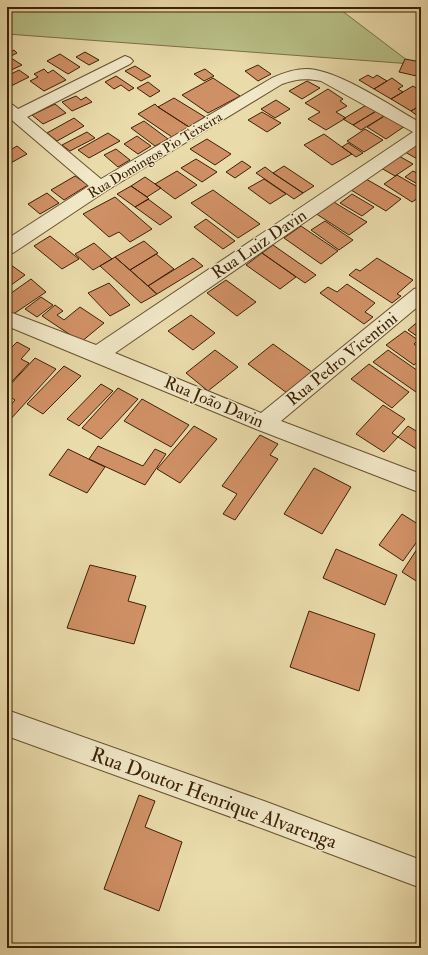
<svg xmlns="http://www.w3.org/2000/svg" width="428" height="955" font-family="'IM FELL Double Pica',serif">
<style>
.green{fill:#b8c087;stroke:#7a7046}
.building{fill:#d09065;stroke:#3c2106}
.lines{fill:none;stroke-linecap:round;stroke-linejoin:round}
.minor-casing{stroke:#68502f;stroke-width:2}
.minor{fill:#f1e8c8;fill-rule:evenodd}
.labels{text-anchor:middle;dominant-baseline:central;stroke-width:3;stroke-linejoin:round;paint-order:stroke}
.far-street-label{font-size:14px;fill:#3c2106;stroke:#f1e8c8}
.street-label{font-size:17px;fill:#3c2106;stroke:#f1e8c8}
.near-street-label{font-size:20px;fill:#3c2106;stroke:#f1e8c8}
</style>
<rect width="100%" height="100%" fill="#eadbab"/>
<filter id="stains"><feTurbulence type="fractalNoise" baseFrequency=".005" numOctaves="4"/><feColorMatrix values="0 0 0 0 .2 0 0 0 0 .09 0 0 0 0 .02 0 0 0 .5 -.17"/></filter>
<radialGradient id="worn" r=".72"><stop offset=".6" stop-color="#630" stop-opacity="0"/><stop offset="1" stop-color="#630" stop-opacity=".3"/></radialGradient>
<path class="green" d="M7,7H337L412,64L7,34Z"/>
<path class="building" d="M14,50L17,53L7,58V52L9,53Z
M85,52L99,60L89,65L76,57Z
M60,54L80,67L68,74L47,61Z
M11,58L22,65L7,72V60Z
M405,59L421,62V77L399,72Z
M258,65L271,74L258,81L245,71Z
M135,66L151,76L141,81L125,71Z
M44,69L48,73L53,70L66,80L44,91L30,81L38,77L34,74Z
M205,69L214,76L204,81L194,74Z
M19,70L29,77L7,88V76Z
M368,75L373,78L377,75L387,81L374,89L359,80Z
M116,76L134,88L129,91L121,85L114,89L105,82Z
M213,78L240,96L208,113L182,95Z
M392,78L403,86L398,89L403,92L391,99L374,89Z
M307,81L320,88L302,99L289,91Z
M148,82L160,91L150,97L137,88Z
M413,86L421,91V105L411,111L391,99Z
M328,89L343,99L340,101L347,106L336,112L346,118L326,130L308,119L320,112L305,103Z
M76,96L81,100L86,97L92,102L72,111L62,102Z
M174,98L205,117L189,127L158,107Z
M276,100L290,109L275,118L261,109Z
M55,104L66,113L43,124L32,115Z
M155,104L158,107L189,127L172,137L138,114Z
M368,104L378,110L353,125L343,119Z
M421,105V116L419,117L411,111Z
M378,110L386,115L361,130L353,125Z
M262,112L281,123L267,132L248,120Z
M386,115L405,126L386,139L367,127Z
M74,118L84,126L57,141L47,133Z
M144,121L168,139L155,146L131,128Z
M365,129L383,140L364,152L347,141Z
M87,132L95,138L70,151L62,145Z
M108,133L120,141L89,158L78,150Z
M324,134L342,147L352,154L332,165L304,145Z
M137,136L151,146L138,154L124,144Z
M207,139L231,154L215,165L190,149Z
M421,140V161L405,152Z
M348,143L363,153L356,157L342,147Z
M17,146L27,154L7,165V152Z
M116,149L130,160L118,167L104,155Z
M399,156L413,164L395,176L381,168Z
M196,159L217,172L202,182L181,168Z
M242,161L251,167L235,178L226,172Z
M284,166L314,186L303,193L273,173Z
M265,167L273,173L303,193L294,199L256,173Z
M177,171L197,185L175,199L155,184Z
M413,171L421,175V186L405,177Z
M397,175L421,189V196L412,202L384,184Z
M75,176L88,185L64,200L51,190Z
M145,177L161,188L147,197L131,186Z
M264,179L286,194L270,204L248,188Z
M366,179L401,199L386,211L351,190Z
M131,186L147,197L149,199L135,207L117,194Z
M213,190L260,224L238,238L191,203Z
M47,193L59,203L40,214L28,204Z
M352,194L374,207L362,216L340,203Z
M115,197L152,229L130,242L119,232L109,237L83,214Z
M148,199L172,217L160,225L135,207Z
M332,201L367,222L349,235L315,213Z
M206,219L235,241L223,249L194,227Z
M325,221L353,240L339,250L311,230Z
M301,226L338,251L321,264L284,238Z
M50,236L79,259L62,269L34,246Z
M144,241L158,253L130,270L115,257Z
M94,243L112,259L93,270L75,254Z
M273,245L316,275L305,283L262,253Z
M262,253L296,277L280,289L246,265Z
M156,254L174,269L148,286L130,270Z
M115,257L148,286L157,294L141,303L100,266Z
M193,258L203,266L157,294L148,286Z
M377,258L413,280L397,294L401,296L392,303L349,275L356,269L360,271Z
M11,265L25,275L7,288V268Z
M31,279L46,292L12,315L7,311V296Z
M226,280L256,302L237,316L207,293Z
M109,283L130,305L110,316L88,293Z
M347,284L375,303L365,312L373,317L364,324L320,293L328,287L337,292Z
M41,297L53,305L37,317L25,309Z
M55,305L63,311L57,315L64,320L80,307L104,323L81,342L42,316Z
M191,315L215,333L193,350L168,331Z
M421,319V339L408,330Z
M405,331L418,340L414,344L421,349V359L414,365L386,345Z
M17,342L30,349L21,359L29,363L7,387V352Z
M273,344L312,372L287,393L248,364Z
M215,350L238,367L208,391L186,373Z
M388,350L421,373V388L416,392L373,362Z
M35,358L56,369L9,421L7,420V409L15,400L7,395V388Z
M369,364L409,392L392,408L351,379Z
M64,366L81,376L43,414L27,404Z
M101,384L113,391L79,426L67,419Z
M118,388L138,399L101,439L82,428Z
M142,399L189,425L171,447L124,421Z
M383,405L405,419L392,433L398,437L384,452L356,434Z
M194,426L217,439L180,483L157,469Z
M408,426L421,434V452L398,437Z
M260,435L278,444L270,455L278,459L235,520L223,514L237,494L222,486Z
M98,446L143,466L155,449L166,454L145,485L89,459Z
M68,449L105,467L87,493L49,475Z
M314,468L351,487L322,534L284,514Z
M402,514L421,526V536L403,561L379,545Z
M421,543V584L402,572Z
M336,549L397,575L385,605L323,578Z
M90,565L136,576L128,601L146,606L134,644L67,628Z
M309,611L375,634L359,691L290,667Z
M139,795L155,801L145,827L182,842L159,911L104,889Z"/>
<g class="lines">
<g class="minor-casing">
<path id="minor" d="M125,56L130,58L133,61L130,64L27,117L101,179L272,78C283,73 294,69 307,69C339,70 392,107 421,123V142L115,353L261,413L414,289L421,287V304L281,421L421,474V493L256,429L7,326V311L96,345L413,132L321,81C306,78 296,79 282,84L106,191L13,253L7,254V239L89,186L7,116V103L13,105L18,109Z
M7,710L264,801L421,860V888L264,829L7,736Z"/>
</g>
<use href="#minor" class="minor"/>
</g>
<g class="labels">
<g class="far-street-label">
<text transform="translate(155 155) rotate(-31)">Rua Domingos Pio Teixeira</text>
</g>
<g class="street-label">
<text transform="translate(259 244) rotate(-34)">Rua Luiz Davin</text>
<text transform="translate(342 359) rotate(-39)">Rua Pedro Vicentini</text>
<text transform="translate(214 402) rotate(23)">Rua João Davin</text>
</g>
<g class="near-street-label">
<text transform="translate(214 798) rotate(20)">Rua Doutor Henrique Alvarenga</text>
</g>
</g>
<rect width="428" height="955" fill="none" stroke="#eadbab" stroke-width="24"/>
<rect x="8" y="8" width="412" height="939" fill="none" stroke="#3c2106" stroke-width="2"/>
<rect x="12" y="12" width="404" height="931" fill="none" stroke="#3c2106"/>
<rect width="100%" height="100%" filter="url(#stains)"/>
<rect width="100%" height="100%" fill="url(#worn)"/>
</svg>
